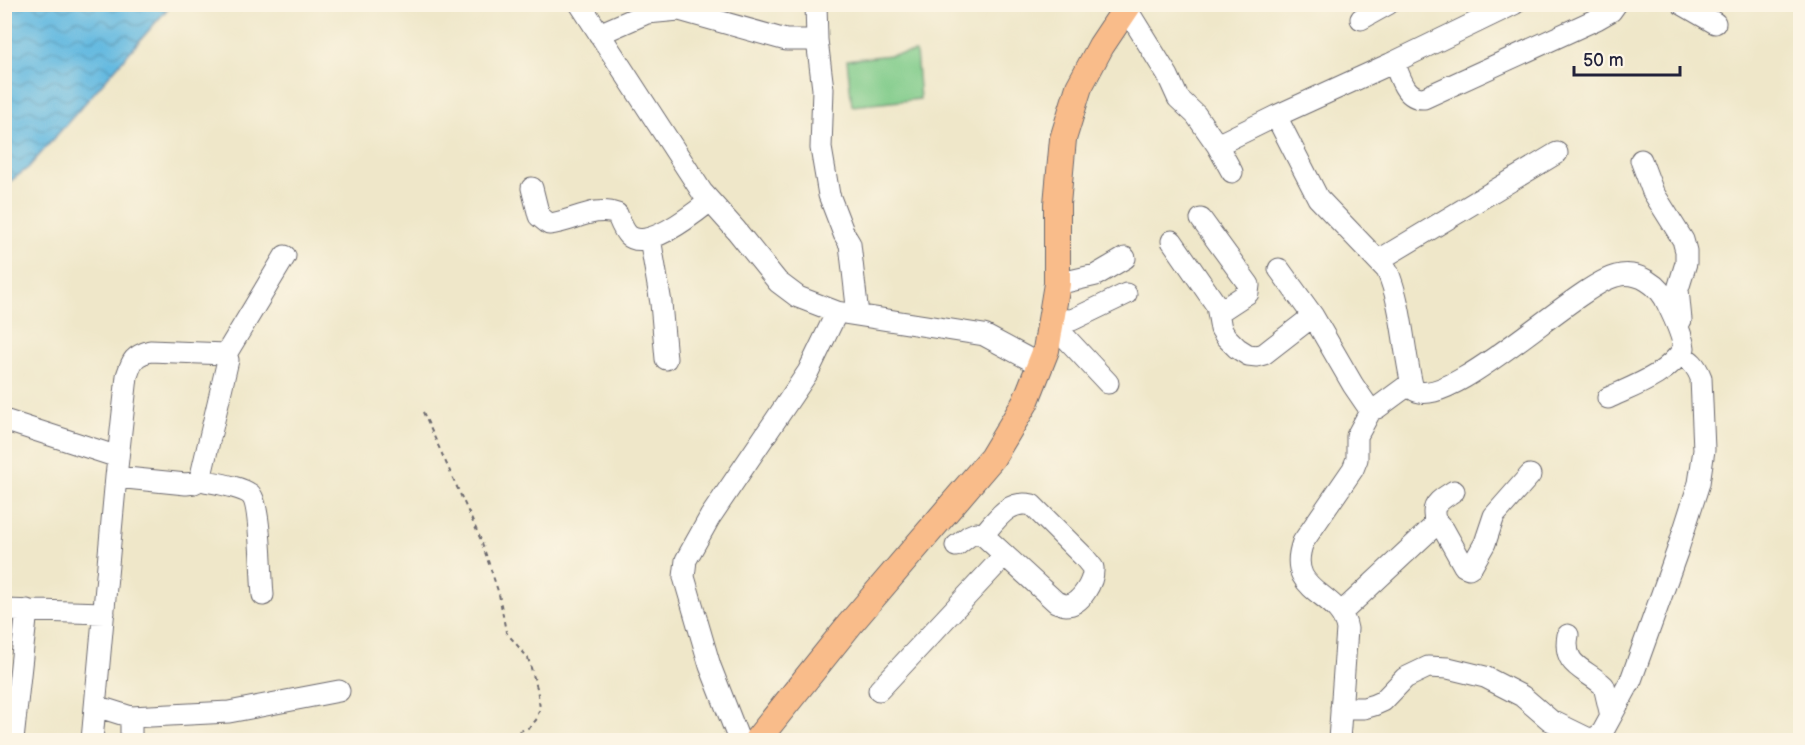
<svg xmlns="http://www.w3.org/2000/svg" width="1805" height="745" font-family="'Balsamiq Sans',sans-serif">
<style>
.park{fill:#7fcb89;stroke:#507662;stroke-width:1.5}
.water{fill:url(#water-waves);stroke:#436e8e;stroke-width:1.5}
.lines{fill:none;stroke-linecap:round;stroke-linejoin:round}
.minor-casing{stroke:#6a676d;stroke-width:23}
.major-casing{stroke:#6a676d;stroke-width:28}
.path{stroke:#6a676d;stroke-width:2;stroke-dasharray:4.5 4.5;stroke-linecap:butt}
.minor{stroke:#fff;stroke-width:21}
.major{stroke:#f9bc8a;stroke-width:26}
</style>
<defs>
<pattern id="water-waves" width="16" height="10" patternUnits="userSpaceOnUse" patternTransform="scale(1.5)"><rect width="16" height="10" fill="#64b9e0"/><path d="M0 5q4-4 8 0t8 0" fill="none" stroke="#5296b7"/></pattern>
</defs>
<rect width="100%" height="100%" fill="#fcf5e5"/>
<filter id="ink" filterUnits="userSpaceOnUse"><feTurbulence type="fractalNoise" baseFrequency=".0167" numOctaves="2"/><feDisplacementMap in="SourceGraphic" scale="12" xChannelSelector="R" yChannelSelector="G"/><feConvolveMatrix kernelMatrix="1 2 1 2 8 2 1 2 1" color-interpolation-filters="sRGB"/></filter>
<filter id="wash" filterUnits="userSpaceOnUse"><feTurbulence type="fractalNoise" baseFrequency=".008" numOctaves="4" result="noise"/><feDisplacementMap in="SourceGraphic" scale="24" xChannelSelector="R" yChannelSelector="G"/><feGaussianBlur stdDeviation="1.35" result="paint"/><feColorMatrix in="noise" values="0 0 0 0 0 0 0 0 0 0 0 0 0 0 0 0 0 1.4 0 .05"/><feComposite in="paint" operator="in"/></filter>
<g filter="url(#wash)">
<rect width="100%" height="100%" fill="#efe7c9"/>
<path class="park" d="M916,52L920,99L852,106L847,60Z"/>
<path class="water" d="M5,4L171,5L28,168L5,185Z"/>
</g>
<g filter="url(#ink)">
<g class="lines">
<g class="minor-casing">
<path id="minor" d="M580,4L702,192L736,230L778,282L798,297L837,312L984,335L1040,365
M816,4L817,40L823,89L821,148L829,195L844,234L850,244L858,315
M1682,4L1715,23
M1126,8L1168,76L1178,98L1196,115L1217,145L1232,172
M1361,19L1388,4
M599,34L647,13L679,10L786,40H817
M1394,62C1400,77 1405,99 1424,98L1597,19L1611,11L1616,4
M1276,116L1318,198L1387,270C1403,307 1403,350 1413,389C1446,415 1576,285 1616,276C1638,270 1660,285 1668,305C1674,318 1682,333 1684,348C1667,375 1636,385 1608,398
M1217,145L1276,116L1390,64L1514,4
M1641,160L1653,192L1683,240L1686,251V263L1678,289L1681,320
M532,188L539,216L549,224C572,222 595,205 617,214C620,221 623,230 628,235C646,253 696,212 710,201
M1201,219L1249,285L1248,293L1219,312
M650,238L661,303L666,359
M1172,241L1217,306L1221,329L1226,337L1237,348L1248,355L1257,356L1264,354L1313,316
M1379,260L1557,153
M1279,269L1313,316L1353,385L1366,404L1372,408H1377L1411,383
M1057,284L1096,275L1125,258
M1051,319L1072,320L1126,294
M1050,328L1066,338L1108,383
M226,354L285,256
M4,420L118,457
M200,480C214,483 239,486 250,494C261,503 261,577 263,595
M1435,520L1444,530L1464,566L1469,568L1472,566L1485,543L1494,516L1530,475
M956,546L969,536L976,533L983,535L1056,602C1060,603 1063,605 1066,605C1081,605 1094,581 1093,568L1084,557L1032,505C1009,499 997,519 983,535
M4,610L104,613
M1341,613L1433,527C1436,520 1434,518 1434,512C1434,502 1447,496 1454,491
M1568,635C1562,667 1585,668 1604,686L1611,716
M879,690L1005,555
M96,706L131,717L229,712L339,691
M1341,708H1364L1374,705L1383,701L1405,678L1428,667L1448,668L1485,677L1522,696L1550,720L1587,738L1594,739L1602,733L1631,680L1677,552L1699,483L1704,450L1701,378C1696,365 1691,361 1680,354
M131,717V740
M13,740L27,610
M92,740L116,477L127,376C132,361 133,356 150,351L226,354L228,360L200,480L194,483L186,484L116,477
M739,740L710,666L684,577L686,560L710,517L808,372L837,312
M1339,740L1347,629C1341,591 1284,594 1303,542L1353,469L1357,459V436L1372,408"/>
</g>
<g class="major-casing">
<path id="major" d="M757,740L850,624L992,458L1025,403L1046,350L1057,284V204L1063,139L1079,87L1101,46L1129,4"/>
</g>
<path class="path" d="M423,412L481,540L499,594L506,632L528,658L537,688L540,708L536,720L530,727L499,740"/>
<use href="#minor" class="minor"/>
<use href="#major" class="major"/>
</g>
</g>
<rect width="1805" height="745" fill="none" stroke="#fcf5e5" stroke-width="24"/>
<path d="M1574 66v9h106v-9" fill="none" stroke="#22223b" stroke-width="3"/>
<text x="1583" y="66" font-size="18" fill="#22223b" stroke="#fcf5e5" stroke-width="4.5" paint-order="stroke">50 m</text>
</svg>
